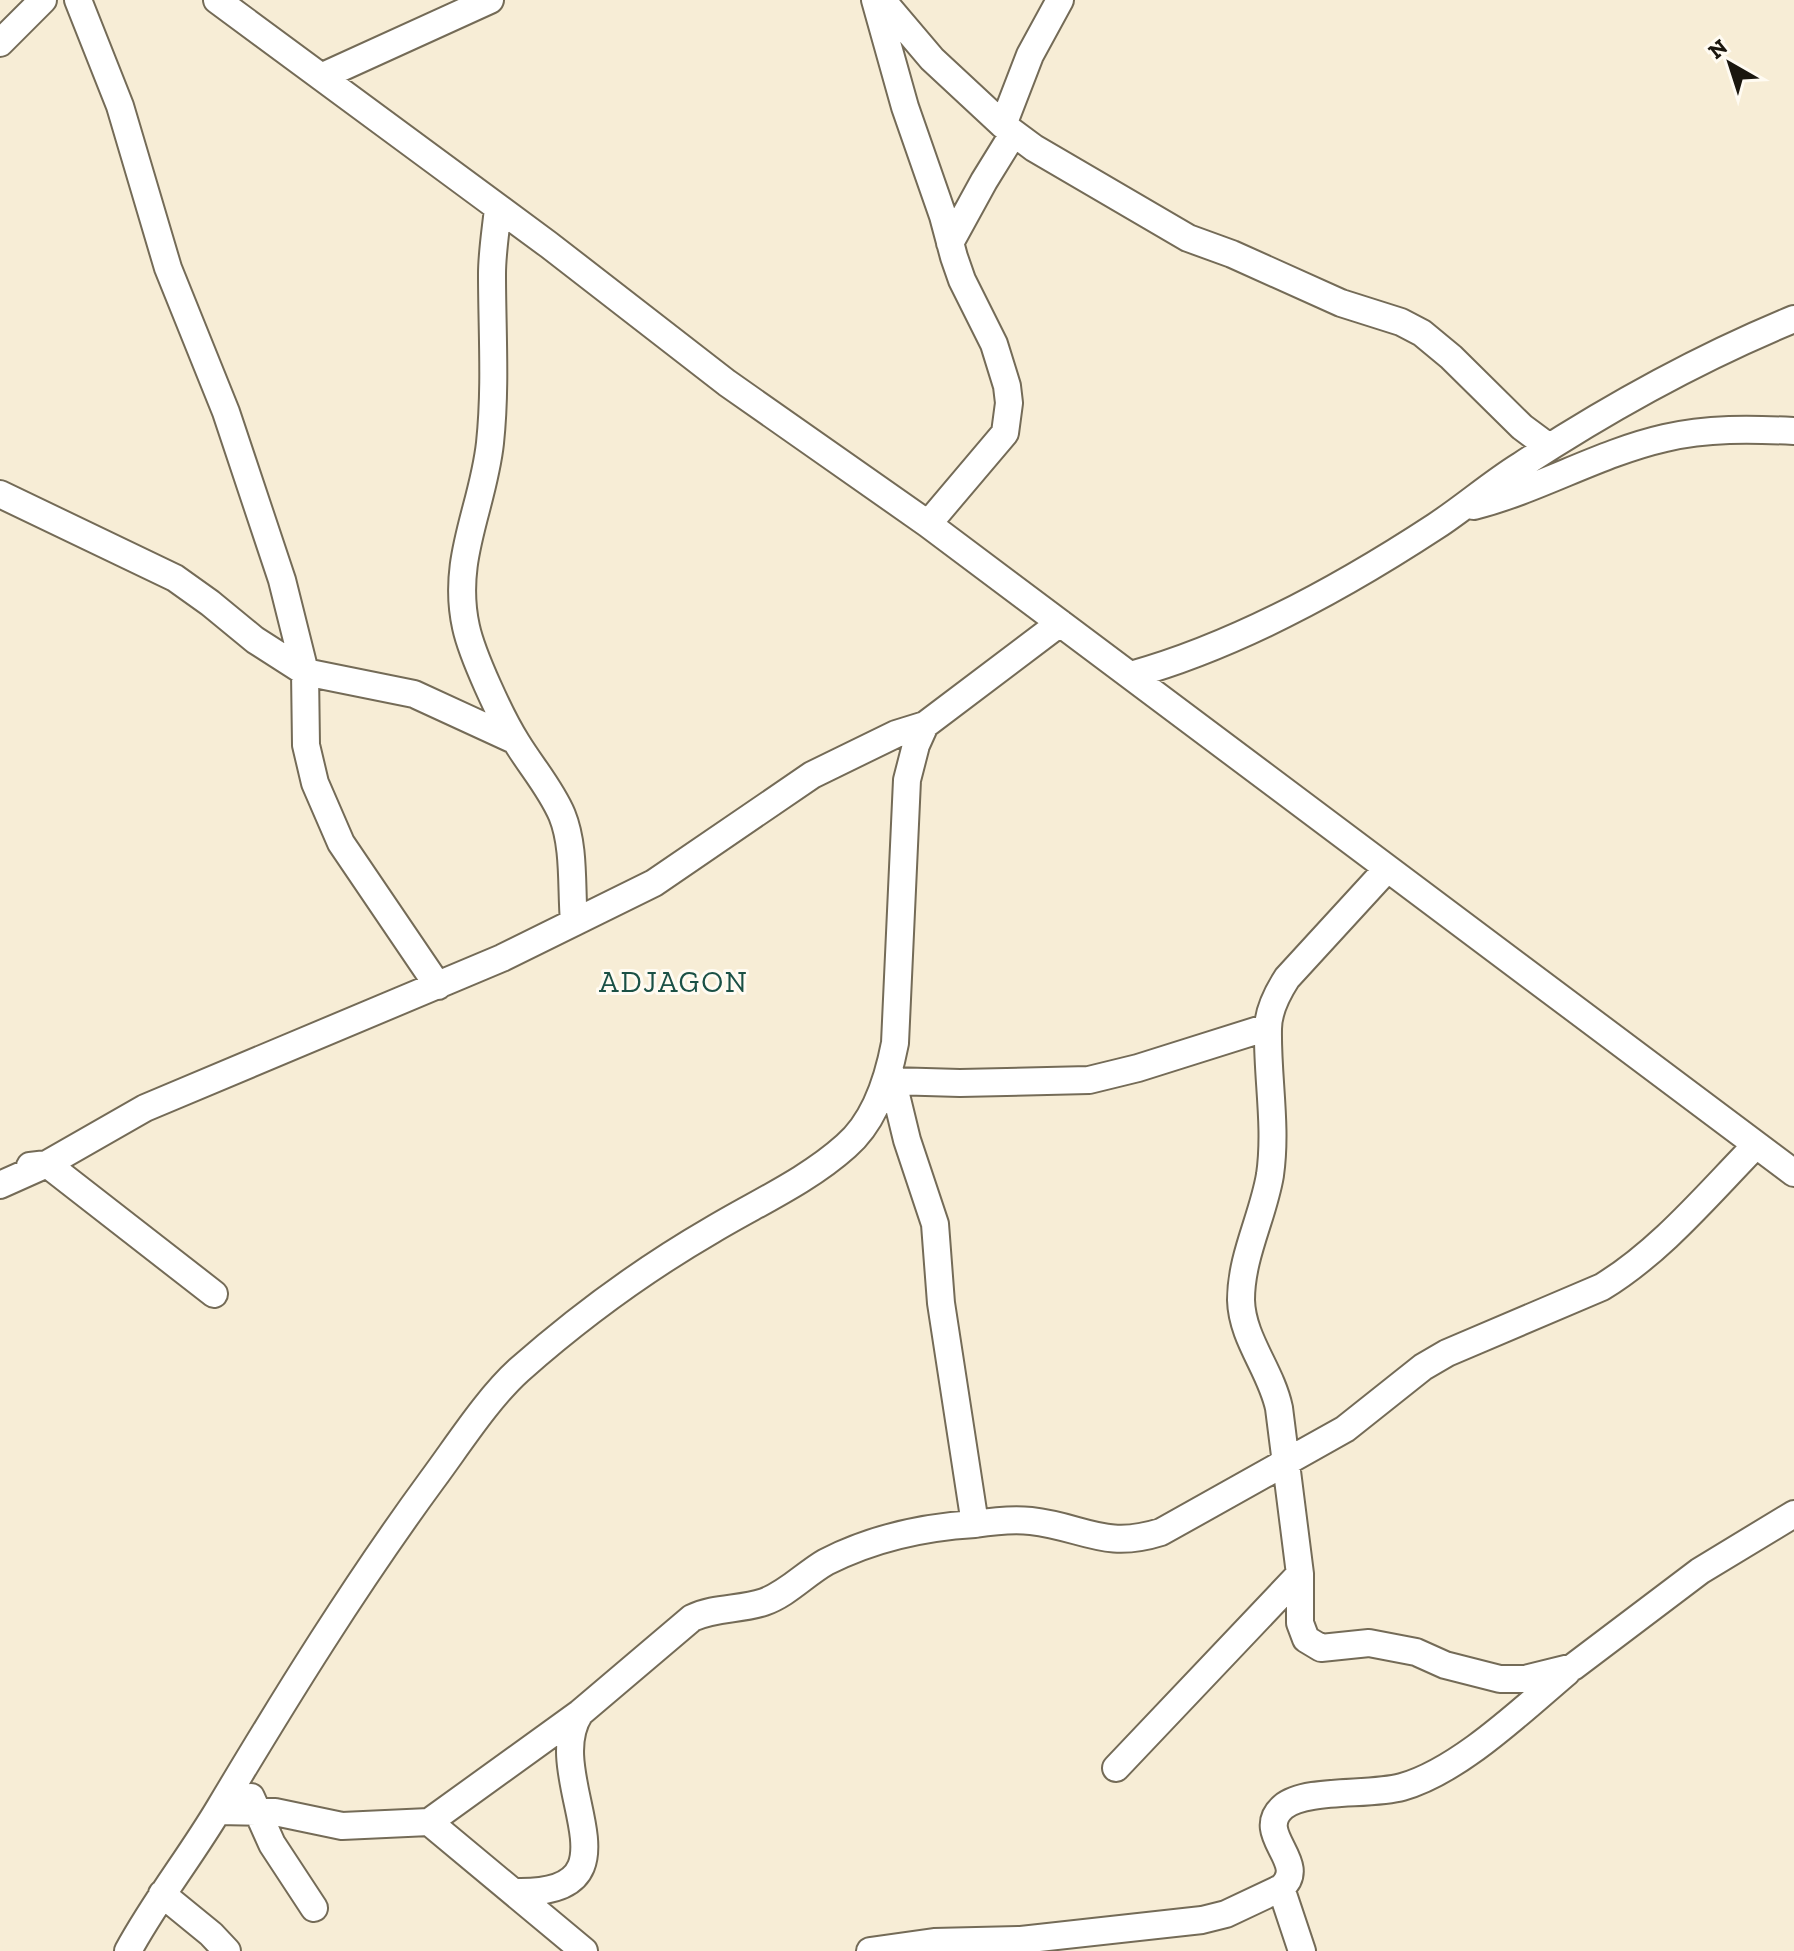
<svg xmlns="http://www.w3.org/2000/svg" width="1794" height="1951" font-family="'Zilla Slab',serif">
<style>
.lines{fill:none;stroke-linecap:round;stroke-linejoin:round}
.minor-casing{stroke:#746b57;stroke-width:30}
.minor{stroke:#fff;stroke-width:26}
.labels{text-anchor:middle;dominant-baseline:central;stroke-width:6;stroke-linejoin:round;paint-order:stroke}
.quarter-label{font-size:30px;letter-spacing:2px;fill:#1a5045;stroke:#fffbf2}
</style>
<rect width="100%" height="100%" fill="#f7edd6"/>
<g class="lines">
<g class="minor-casing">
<path id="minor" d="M78,0L120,106L168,268L226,412L282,580L305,672L306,745L315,783L341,843L438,986
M217,0L549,245L727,383L928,524L1794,1173
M875,0L905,107L943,216L954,257L962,280L994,344L1007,386L1009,403L1005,433L928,524
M882,0L932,59L1003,125L1034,148L1188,238L1232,254L1341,303L1401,322L1422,333L1451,357L1522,427L1549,447
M0,43L43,0
M323,76L490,0
M1003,125L1030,55L1060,0
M498,208C496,229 492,252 492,274C492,331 496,386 490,443C483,508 451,559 466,627C472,655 501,718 517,743C531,766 551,789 562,815C575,847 571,888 574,922
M950,243L984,181L1013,134
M0,494L175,578L210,603L255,640L305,672L414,694L514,740
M1474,506C1540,489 1599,453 1665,438C1707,428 1751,429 1794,431
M1131,675C1235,646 1346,585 1436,526C1465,507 1491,484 1520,466C1607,409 1699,358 1794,319
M1387,869L1287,978C1278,992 1268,1011 1268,1029C1267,1077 1277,1126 1270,1175C1263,1217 1241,1256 1241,1300C1242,1339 1271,1370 1279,1408L1300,1574V1623L1306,1639L1321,1648L1369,1643L1416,1652L1445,1665L1500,1679H1525L1573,1667L1700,1571L1794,1514
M890,1070L907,1140L935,1224L941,1303L975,1524C994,1521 1012,1519 1031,1521C1084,1527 1104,1550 1161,1532L1345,1429L1423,1367L1447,1353L1602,1287C1661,1251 1708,1194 1756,1145
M891,1081L960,1083L1089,1080L1138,1068L1268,1027
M30,1166L47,1164L214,1294
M0,1185L47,1164L145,1108L502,958L654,883L812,775L896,734L925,725L1060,623
M1116,1768L1300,1574
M251,1797L272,1844L314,1908
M218,1811L275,1812L342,1826L429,1822L584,1951
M429,1822L580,1713L692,1618C715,1607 740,1610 764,1602C787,1594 805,1574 826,1562C873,1538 923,1527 975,1524
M1281,1888L1302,1951
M514,1892C651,1896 538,1777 580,1713
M162,1894L211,1934L227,1951
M128,1951C155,1901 191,1856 220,1807C287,1695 355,1585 432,1480C458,1445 488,1398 519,1370C579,1317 643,1270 712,1230C757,1203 807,1181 846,1146C875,1121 888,1080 895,1043L907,780L916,745L925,725
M870,1951L934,1942L1021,1940L1202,1920L1226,1914L1281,1888C1311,1863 1252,1834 1283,1807C1305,1788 1370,1796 1402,1787C1459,1771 1522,1710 1567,1672"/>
</g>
<use href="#minor" class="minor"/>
</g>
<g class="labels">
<g class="quarter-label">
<text x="674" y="982">ADJAGON</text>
</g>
</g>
<g transform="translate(1730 64) rotate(321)" stroke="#fffbf2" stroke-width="6" paint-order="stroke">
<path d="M0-6L14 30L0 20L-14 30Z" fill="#1a160e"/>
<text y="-12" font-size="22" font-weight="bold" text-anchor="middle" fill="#1a160e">N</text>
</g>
</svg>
